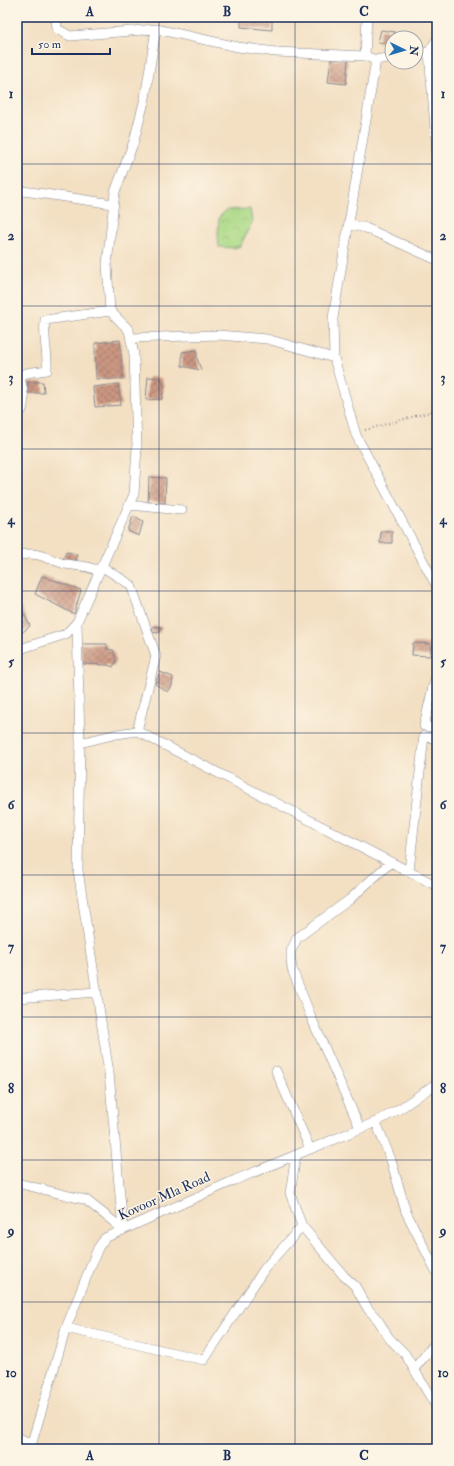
<svg xmlns="http://www.w3.org/2000/svg" width="454" height="1466" font-family="'IM FELL Double Pica',serif">
<style>
.park{fill:url(#park-crowns);stroke:#648472}
.building{fill:url(#building-cross-hatch)}
.lines{fill:none;stroke-linecap:round;stroke-linejoin:round}
.street-casing{stroke:#878790;stroke-width:10}
.path{stroke:#878790;stroke-width:2;stroke-dasharray:1 3;stroke-linecap:butt}
.street{stroke:#fff;stroke-width:9}
.grid{fill:none;stroke:#1b2f5e;stroke-width:1;stroke-opacity:0.55}
.labels{text-anchor:middle;dominant-baseline:central;stroke-width:3;stroke-linejoin:round;paint-order:stroke}
.street-label{font-size:14px;fill:#1b2f5e;stroke:#fcf5e5}
.neatline{fill:none;stroke:#1b2f5e;stroke-width:1.5}
.grid-label{font-size:13px;text-anchor:middle;font-weight:bold;fill:#1b2f5e}
</style>
<defs>
<pattern id="park-crowns" width="20" height="18" patternUnits="userSpaceOnUse"><rect width="20" height="18" fill="#acda87"/><path d="M2 6a3 3 0 1 1 6 0M12 15a3 3 0 1 1 6 0" fill="none" stroke="#93bb77"/></pattern>
<pattern id="building-cross-hatch" width="8" height="8" patternUnits="userSpaceOnUse"><rect width="8" height="8" fill="#cc9782"/><path d="M0 0l8 8M0 8l8-8" fill="none" stroke="#a57c6e"/></pattern>
</defs>
<rect width="100%" height="100%" fill="#fcf5e5"/>
<filter id="ink" filterUnits="userSpaceOnUse"><feTurbulence type="fractalNoise" baseFrequency=".025" numOctaves="2"/><feDisplacementMap in="SourceGraphic" scale="8" xChannelSelector="R" yChannelSelector="G"/><feConvolveMatrix kernelMatrix="1 2 1 2 8 2 1 2 1" color-interpolation-filters="sRGB"/></filter>
<filter id="wash" filterUnits="userSpaceOnUse"><feTurbulence type="fractalNoise" baseFrequency=".012" numOctaves="4" result="noise"/><feDisplacementMap in="SourceGraphic" scale="16" xChannelSelector="R" yChannelSelector="G"/><feGaussianBlur stdDeviation="0.9" result="paint"/><feColorMatrix in="noise" values="0 0 0 0 0 0 0 0 0 0 0 0 0 0 0 0 0 1.4 0 .05"/><feComposite in="paint" operator="in"/></filter>
<g filter="url(#wash)">
<rect width="100%" height="100%" fill="#f3dfc2"/>
<path class="park" d="M250,209L252,222L240,246L234,248L219,247L218,235L219,217L227,210Z"/>
<g id="blocks">
<path class="building" d="M241,17H272V30L241,27Z
M381,30L395,32L390,44L378,42Z
M331,59L348,60L346,84L328,82Z
M437,167V177L433,173Z
M120,340L123,379H96L95,343Z
M197,350V358L201,370L182,366V352Z
M148,377L161,378L164,386L162,399L146,400Z
M28,382H43L44,393H28Z
M118,384L121,405L95,407L93,387Z
M149,477L166,478L165,503L148,502Z
M133,516L143,522L139,536L128,531Z
M381,531H392V543H380Z
M66,552L77,554L76,561L63,560Z
M42,576L81,590L74,614L35,594Z
M17,606H20L30,626L19,635L17,632Z
M153,626L162,627L159,633L152,632Z
M413,643L431,644L430,656L412,655Z
M80,644H107V649L113,650L116,661L113,667L108,665L83,664Z
M160,672L173,677L172,686L168,692L155,684Z"/>
</g>
</g>
<g filter="url(#ink)">
<use href="#blocks" fill-opacity="0" stroke="#878790" stroke-width="1"/>
<g class="lines">
<g class="street-casing">
<path id="street" d="M56,17L57,29L70,36L156,29
M429,52L437,154
M416,54L429,52L437,39
M365,56L367,17
M376,60L333,318L334,358L356,435L437,587
M17,188L22,191L38,193L113,204
M349,224L366,228L437,260
M131,338L218,335L267,339L334,358
M17,411L22,410C25,402 23,385 19,377L26,373L47,370C48,353 43,336 45,320L110,311
M129,505L182,510
M17,556C37,550 47,559 65,564C77,566 89,565 99,572
M101,566L131,585L156,656L137,731L437,886
M77,622L80,743
M17,650L66,634L77,622L134,494L137,448L134,355L129,330L110,311L107,264L115,192L134,141L145,98L156,29L238,47L276,52L365,56L376,60L392,57
M437,670L424,726L437,728
M409,871L424,736L437,739
M17,998L97,992
M276,1071L310,1149
M376,1122L391,1160L406,1212L437,1273
M360,1128L311,1017L292,969L291,960V951L297,938L349,900L391,862
M296,1155L290,1193L302,1226
M17,1183L86,1200L123,1229
M123,1229L109,1073L78,870L80,743L117,734L137,731
M66,1328L204,1360L265,1268L302,1226L344,1276L355,1286L368,1309L378,1320L389,1338L405,1354L437,1408
M414,1369L437,1341
M17,1437L32,1444
M30,1449L66,1328L98,1248L105,1238L235,1180L376,1122L401,1108L437,1083"/>
</g>
<path class="path" d="M365,430L437,410"/>
<use href="#street" class="street"/>
</g>
</g>
<path class="grid" d="M159,17V1449M295,17V1449M17,164H437M17,306H437M17,449H437M17,591H437M17,733H437M17,875H437M17,1017H437M17,1160H437M17,1302H437"/>
<g class="labels">
<g class="street-label">
<text transform="translate(164 1196) rotate(-24)">Kovoor Mla Road</text>
</g>
</g>
<rect width="454" height="1466" fill="none" stroke="#fcf5e5" stroke-width="44"/>
<g transform="translate(404 50) rotate(95)"><circle r="19" fill="#fcf5e5" stroke="#a2a6af"/>
<path d="M0-3L7 15L0 10L-7 15Z" fill="#1f6fb2"/>
<text y="-6" font-size="11" font-weight="bold" text-anchor="middle" fill="#1b2f5e">N</text>
</g>
<path d="M32 48v6h78v-6" fill="none" stroke="#1b2f5e" stroke-width="2"/>
<text x="38" y="48" font-size="12" fill="#1b2f5e" stroke="#fcf5e5" stroke-width="3" paint-order="stroke">50 m</text>
<rect x="22" y="22" width="410" height="1422" class="neatline"/>
<g class="grid-label">
<text x="90" y="16">A</text>
<text x="227" y="16">B</text>
<text x="364" y="16">C</text>
<text x="11" y="98">1</text>
<text x="443" y="98">1</text>
<text x="11" y="240">2</text>
<text x="443" y="240">2</text>
<text x="11" y="382">3</text>
<text x="443" y="382">3</text>
<text x="11" y="524">4</text>
<text x="443" y="524">4</text>
<text x="11" y="666">5</text>
<text x="443" y="666">5</text>
<text x="11" y="809">6</text>
<text x="443" y="809">6</text>
<text x="11" y="951">7</text>
<text x="443" y="951">7</text>
<text x="11" y="1093">8</text>
<text x="443" y="1093">8</text>
<text x="11" y="1235">9</text>
<text x="443" y="1235">9</text>
<text x="11" y="1377">10</text>
<text x="443" y="1377">10</text>
<text x="90" y="1460">A</text>
<text x="227" y="1460">B</text>
<text x="364" y="1460">C</text>
</g>
</svg>
